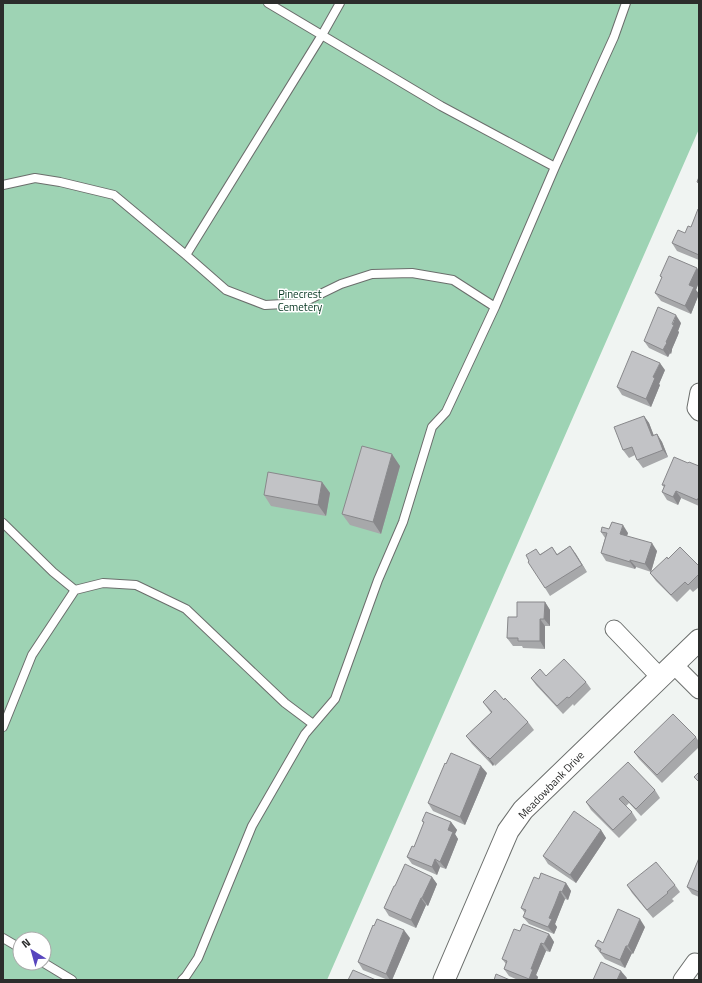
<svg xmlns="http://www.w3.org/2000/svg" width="702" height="983" font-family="'Titillium Web',sans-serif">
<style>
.green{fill:#9ed3b4;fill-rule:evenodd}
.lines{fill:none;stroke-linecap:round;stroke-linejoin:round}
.service-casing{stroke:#6b6e6c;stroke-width:10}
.minor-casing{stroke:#6b6e6c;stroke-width:19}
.tertiary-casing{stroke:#6b6e6c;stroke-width:23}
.service{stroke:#fff;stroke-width:8}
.minor{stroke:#fff;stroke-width:17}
.tertiary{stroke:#fff;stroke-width:21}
.wall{fill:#a7a8aa}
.shaded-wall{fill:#88888b}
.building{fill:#c2c3c6;stroke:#88888b}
.labels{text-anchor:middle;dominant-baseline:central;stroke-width:3;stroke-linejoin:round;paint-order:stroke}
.park-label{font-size:11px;fill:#02331e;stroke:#fff}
.street-label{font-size:11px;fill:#2c2d2c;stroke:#fff}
</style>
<rect width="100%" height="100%" fill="#f0f4f2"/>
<path class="green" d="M3,3H699V129L327,980H3ZM20,939H44V963H20Z"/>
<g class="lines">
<g class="service-casing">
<path id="service" d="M268,3L441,106L555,167
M3,185L35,178L60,182L114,195L186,255L226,290L265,305L302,303L341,284L372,274L412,273L453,280L495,307
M186,255L322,35L340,3
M3,523L53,572L75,590
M3,727L32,655L75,590L103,583L136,585L186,609L285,703L313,724
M3,938L20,948
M44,963L72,980
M182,980L186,976L198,958L252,826L305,734L335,699L378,580L403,522L432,427L446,412L495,307L555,167L614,37L626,3"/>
</g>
<g class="minor-casing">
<path id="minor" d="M699,392L696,408L699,412
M614,629L660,677
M673,664L699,690
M682,980L695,962L699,963"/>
</g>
<g class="tertiary-casing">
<path id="tertiary" d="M444,980L508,831L523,810L699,640"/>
</g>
<use href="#service" class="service"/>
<use href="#minor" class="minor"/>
<use href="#tertiary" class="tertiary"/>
</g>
<path class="wall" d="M699,209V260L677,251L672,243L685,233L691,227Z
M699,271V282L696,290L699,294L691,314L661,301L655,293L662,278L660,276Z
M681,323L678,331L679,332L678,335L672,349V350L671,354L670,353L668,357L649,348L644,341Z
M665,370L659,384L660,385L651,407L622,395L617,387Z
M644,416L649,423L654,436L657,434L662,442L668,457L643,468L637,460L635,455L629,458L623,450Z
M688,463L699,466V506L681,498L678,505L667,500L662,492L664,487L662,485Z
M400,466L381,534L350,525L342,514Z
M322,482L330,493L326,516L271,506L264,495Z
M609,529L628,533L627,536L657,551L651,572L636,567L635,569L606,561L601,553L605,538L601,532Z
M570,546L587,572L550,596L545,588L529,561L552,547L557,554Z
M668,559L699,566V587L693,592L690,589L677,602L656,581L650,573Z
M545,602L550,610V626H545V649L523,648L522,646H513L507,638L517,617Z
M546,676L586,682L591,689L574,706L573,704L563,714L536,685L531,678Z
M504,700L528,722L534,730L495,766L494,764L493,766L472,744L466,736L491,713L483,702Z
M696,737L699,742V747L662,783L639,759L634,752Z
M487,773L465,825L433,811L428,803Z
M655,790L660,798L641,816L629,803L626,806L632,812L637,820L619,838L591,810L586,802Z
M422,821L451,822L457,830L455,834L458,839L446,869L440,867L437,875L412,864L407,857L414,847L424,824Z
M601,830L606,838L576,883L548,864L543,856Z
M699,858V897L692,894L687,887Z
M432,877L437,884L428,906L426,905L416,928L389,916L384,908L395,886Z
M539,879L566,883L571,891L568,900L565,899L560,911L555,924L557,927L554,934L529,924L523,917L525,913L521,908Z
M627,885H675L680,892L672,899L674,901L653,918L632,893Z
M645,927L633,954L632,953L625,968L605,959L595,946Z
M520,931L549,934L554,942L550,952L546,951L536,975L538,977L537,980H518L509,976L504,969L506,964L502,959Z
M410,938L392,980H388L363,970L358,962Z"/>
<path class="shaded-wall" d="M697,268L699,271V282L696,290L699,294L691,314L685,306L689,285Z
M676,315L681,323L678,331L679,332L678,335L672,349V350L671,354L665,346L666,342Z
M665,346L670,353L668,357L663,350Z
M660,363L665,370L659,384L660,385L651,407L646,399L653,377Z
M644,416L649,423L657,444L652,436Z
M657,434L662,442L668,457L663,450Z
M392,454L400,466L381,534L373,522Z
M322,482L330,493L326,516L318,505Z
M676,491L681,498L678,505L673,497Z
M623,525L628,533L625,541L620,534Z
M652,543L657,551L651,572L645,564Z
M570,546L576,554L587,572L582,565Z
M630,560L636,567L635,569L630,562Z
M545,602L550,610V626L544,619Z
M540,619L545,626V649L540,641Z
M488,757L494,764L493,766L488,758Z
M481,766L487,773L465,825L460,817Z
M451,822L457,830L455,834L458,839L446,869L440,862L448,830Z
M601,830L606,838L576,883L570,875Z
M435,859L440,867L437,875L432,867Z
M432,877L437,884L428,906L422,898Z
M566,883L571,891L568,900L562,892Z
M560,891L565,899L555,924L557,927L554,934L548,927L549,918Z
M421,898L426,905L416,928L411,920Z
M640,919L645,927L633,954L628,946Z
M404,930L410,938L392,980H390L386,974Z
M549,934L554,942L550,952L544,944Z
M541,943L546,951L536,975L538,977L537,980H530L529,979L531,969Z
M626,946L632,953L625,968L620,960Z
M621,971L627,978L626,980H617Z"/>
<path class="building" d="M699,177V183L697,182Z
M698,209H699V255L672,243L678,230L685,233L688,226L691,227Z
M669,256L697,268L689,285L694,287L685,306L655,293L662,277L660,276Z
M658,307L676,315L672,324L674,325L673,327L666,342L667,343L665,346L663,350L644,341Z
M632,351L660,363L653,377L655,378L646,399L617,387Z
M644,416L652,436L657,434L663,450L637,460L632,447L623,450L614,427Z
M362,446L392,454L373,522L342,514Z
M674,457L688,463L689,462L699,466V497L697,500L676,491L673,497L662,492L665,485H662Z
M268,472L322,482L318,505L264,495Z
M612,522L623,525L620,534L652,543L645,564L630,560V562L601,553L607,533L601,532L602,527L609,529Z
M570,546L582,565L545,588L528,562L529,561L526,555L536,549L540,555L552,547L557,555Z
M680,547L699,566V574L688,585L685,582L671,595L650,573L667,557L668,559Z
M517,602H545L544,619H540V641H518V638H507L508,617H517Z
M564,659L586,682L569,698L567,697L557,706L531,678L540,669L546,676Z
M495,690L504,700L505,698L528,722L490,759L488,757V758L466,736L492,712L483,702Z
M673,714L696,737L657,775L634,752Z
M451,753L481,766L460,817L428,803L445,763L446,764Z
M628,762L655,790L636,809L623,796L619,799L632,812L613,830L586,802Z
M699,772V782L694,777Z
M574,811L601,830L570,875L543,856Z
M426,812L451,822L448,830L453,832L440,862L435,859L432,867L407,857L412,846L414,847L424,822L422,821Z
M699,858V892L687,887Z
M656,862L675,885L667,892L668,893L647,910L627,885Z
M405,864L432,877L422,898H421L411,920L384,908L394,886H395Z
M541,873L566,883L562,892L560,891L555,904L549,918L552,919L548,927L523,917L526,910L521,908L534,877L539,879Z
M618,909L640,919L628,946H626L620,960L600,952L601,949L595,946L598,940L603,943Z
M377,919L404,930L386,974L358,962L373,925L374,926Z
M523,924L549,934L544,944L541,943L531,969H533L529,979L504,969L507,961L502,959L514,929L520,931Z
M601,962L621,971L617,980H593Z
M353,970L376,980H348Z
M496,974L510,980H494Z"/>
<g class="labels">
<g class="park-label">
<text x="300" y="294">Pinecrest<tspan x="300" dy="13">Cemetery</tspan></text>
</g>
<g class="street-label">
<text transform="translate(551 785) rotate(-46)">Meadowbank Drive</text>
</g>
</g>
<rect width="702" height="983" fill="none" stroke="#2c2d2c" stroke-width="8"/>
<g transform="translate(32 951) rotate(323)"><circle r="19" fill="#ffffff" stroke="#ababab"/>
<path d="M0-3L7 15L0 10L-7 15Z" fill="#5846be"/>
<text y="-6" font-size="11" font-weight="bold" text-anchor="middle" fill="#2c2d2c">N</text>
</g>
</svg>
